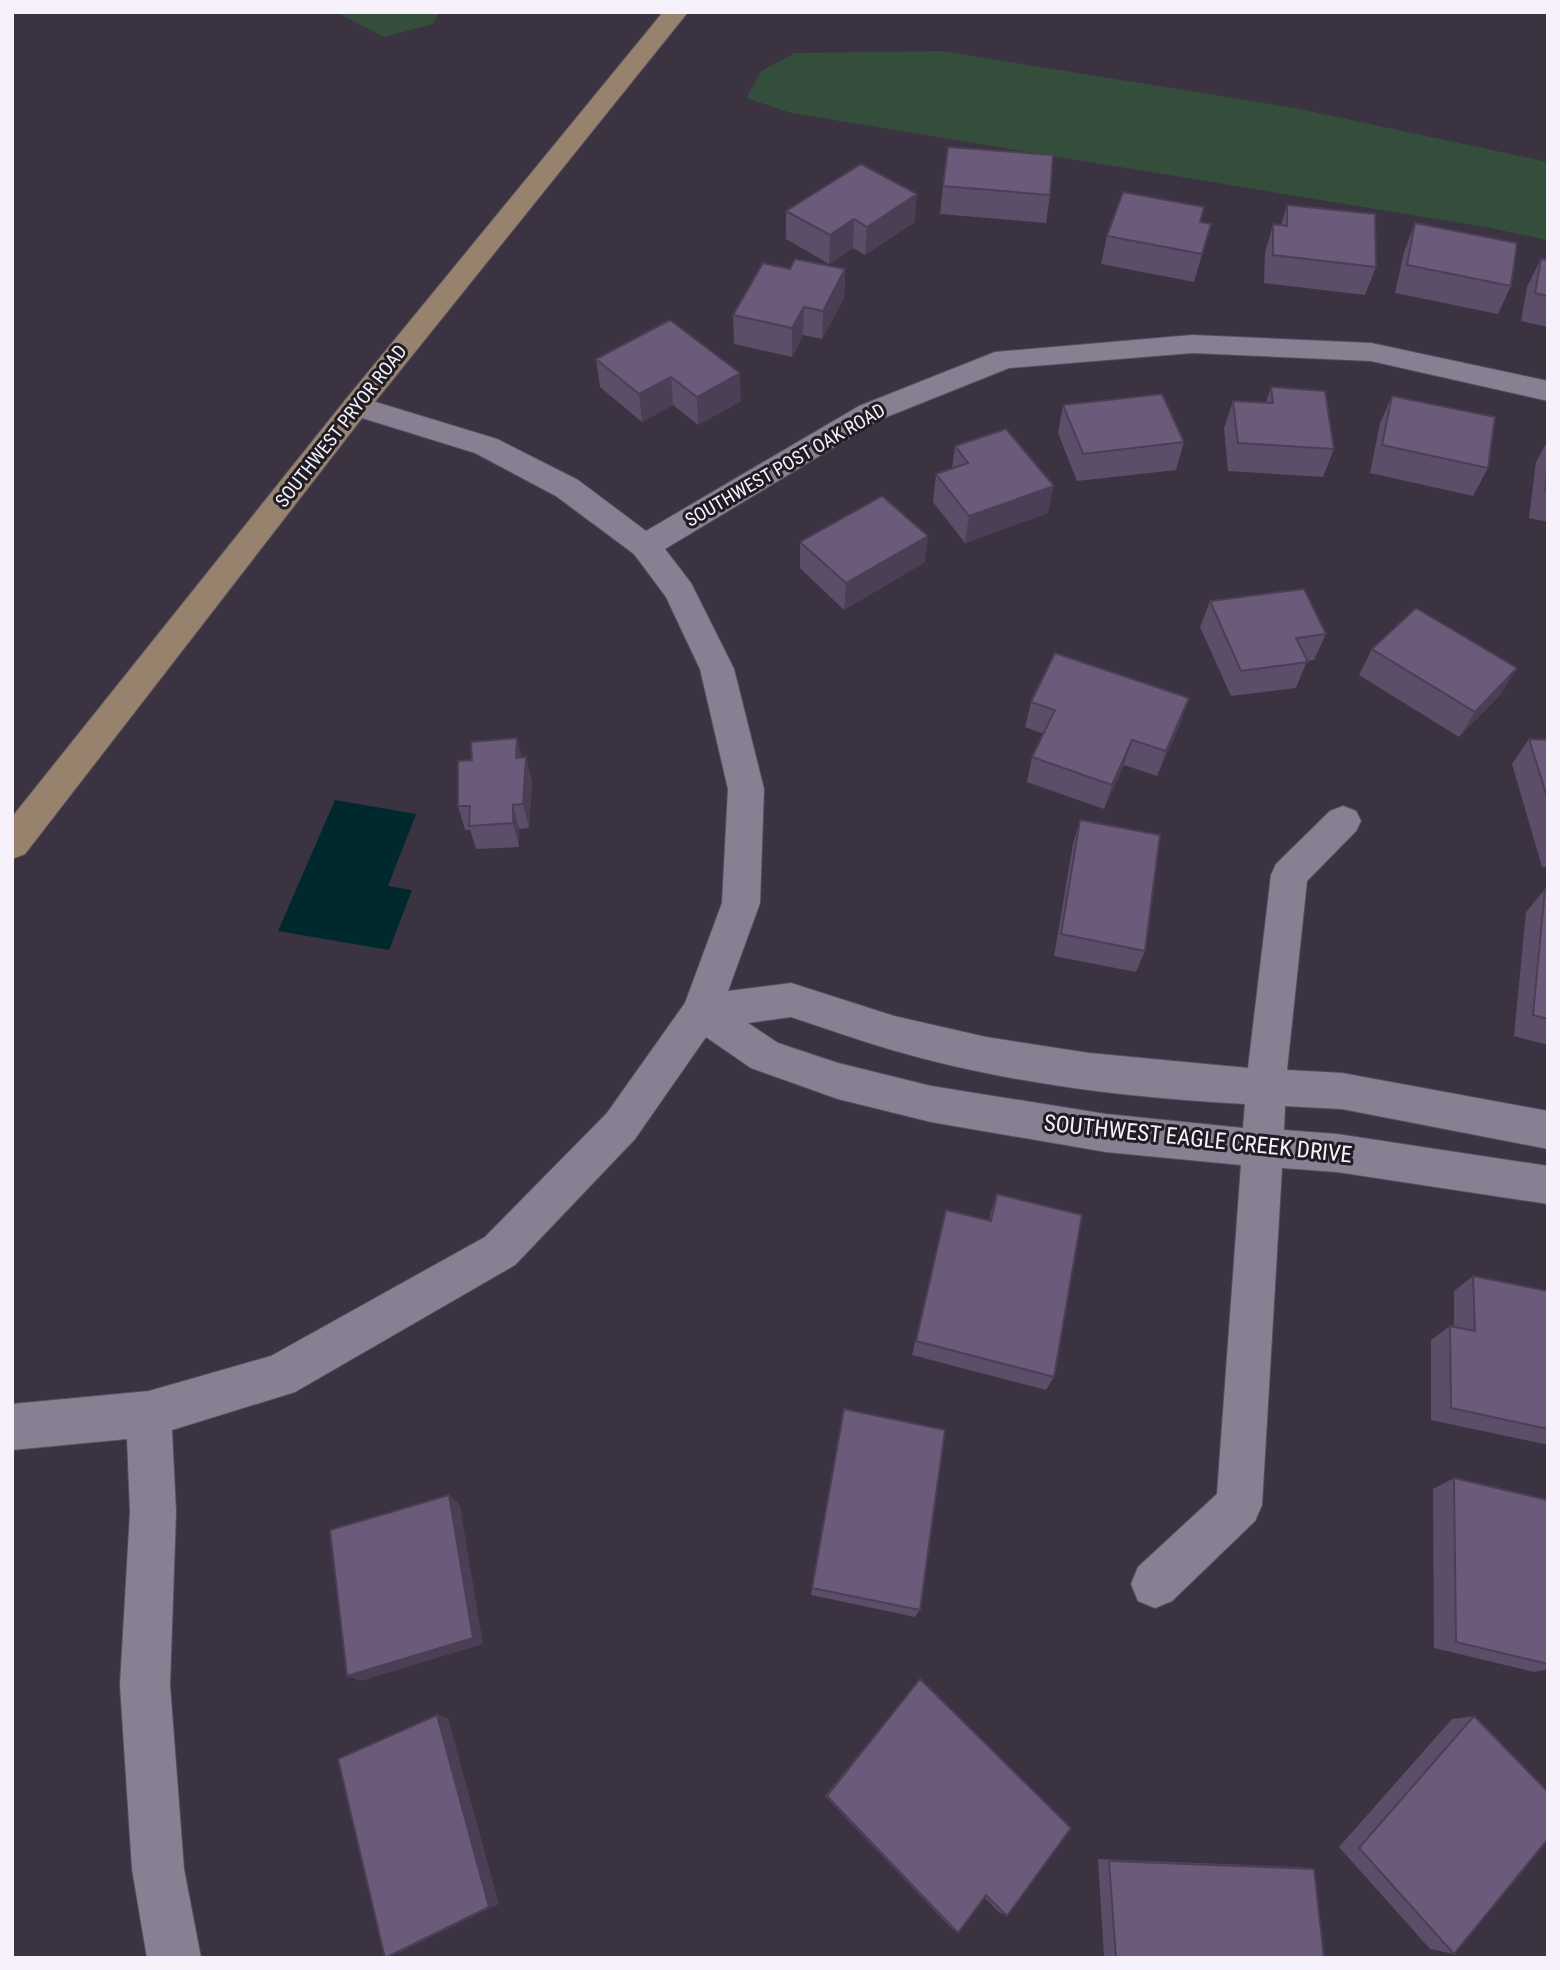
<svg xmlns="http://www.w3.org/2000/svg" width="1560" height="1970" font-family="'Roboto Condensed',sans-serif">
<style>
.green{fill:#354d3b}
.water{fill:#00292d}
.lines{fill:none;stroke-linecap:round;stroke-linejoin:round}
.street-casing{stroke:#554e5c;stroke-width:2}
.secondary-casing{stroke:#554e5c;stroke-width:2}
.street{fill:#897f92;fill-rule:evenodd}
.secondary{fill:#97826e;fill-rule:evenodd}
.wall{fill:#5c4d69}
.shaded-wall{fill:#4b3f55}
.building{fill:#6b5a7a;stroke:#4b3f55;stroke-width:2}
.labels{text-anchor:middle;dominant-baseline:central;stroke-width:6;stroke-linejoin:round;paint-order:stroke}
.far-street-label{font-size:19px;fill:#f7f1fc;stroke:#201c23}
.street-label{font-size:23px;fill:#f7f1fc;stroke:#201c23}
</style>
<rect width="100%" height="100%" fill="#3b3242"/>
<path class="green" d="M336,12H440L433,24L384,37Z
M942,51L1295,108L1548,162V240L1485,227L791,113L746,98L761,71L795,53Z"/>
<path class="water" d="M335,800L416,814L388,886L412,890L389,950L278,931Z"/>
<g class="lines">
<g class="street-casing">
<path id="street" d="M1192,335L1371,343L1548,381V401L1371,361L1192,353L1009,368L879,420L665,549L691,583L734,669L764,789L760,903L728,991L791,983L894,1016L986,1037L1089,1053L1248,1068L1271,875L1276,864L1330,811L1343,806L1356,811L1361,821L1356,831L1307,881L1287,1070L1342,1073L1548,1111V1149L1342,1109L1285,1106L1284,1130L1337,1134L1548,1166V1204L1337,1172L1282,1168L1262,1505L1255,1521L1172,1601L1155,1608L1138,1601L1131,1584L1138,1567L1217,1494L1241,1165L1106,1152L931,1122L838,1099L751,1068L706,1037L635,1139L515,1265L295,1392L172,1430L176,1512L170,1685L184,1869L201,1958H147L132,1869L120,1685L130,1512L127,1439L12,1450V1404L149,1391L271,1356L485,1237L607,1113L685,1003L722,903L728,789L700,669L666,597L634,554L556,496L475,453L346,413L341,406L346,399L356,396L497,439L578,480L646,531L859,406L995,352ZM791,1017C825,1028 858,1040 892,1050C1005,1083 1128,1098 1245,1104L1243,1128L1106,1114L931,1086L838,1063L778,1043L748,1023Z"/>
</g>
<g class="secondary-casing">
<path id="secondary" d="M663,12H688L366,413L25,854L12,859V817L346,399Z"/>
</g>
<use href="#street" class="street"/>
<use href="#secondary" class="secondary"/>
</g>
<path class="wall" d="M943,186L1050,195L1046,223L940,214Z
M1287,205L1376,267L1365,295L1264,283L1265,253L1273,224L1281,225Z
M786,211L915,222L865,255L853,248L829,264L786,239Z
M1200,222L1211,224L1194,282L1101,264L1107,236Z
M1415,223L1511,286L1498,314L1395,293L1404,252Z
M1541,259L1548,260V327L1521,321L1527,287Z
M790,269H845L844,298L822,339L803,335L792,357L734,344L733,315Z
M670,320L741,401L698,425L673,405L642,422L600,387L596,359Z
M1271,387L1334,449L1323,477L1228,471L1224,428L1233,401L1266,402Z
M1392,396L1488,468L1473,496L1370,473L1380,423Z
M1063,405L1184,442L1176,470L1077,481L1058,433Z
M1548,440V522L1529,518L1536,462Z
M955,446L1048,513L965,543L933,502L936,474L952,469Z
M800,542L925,562L844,610L800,568Z
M1210,601L1326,634L1314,660L1307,661L1296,688L1231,696L1200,627Z
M1372,649L1501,694L1459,737L1359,675Z
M1031,702L1180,724L1157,776L1124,765L1104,809L1027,782L1032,757L1044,734L1025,727Z
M517,738L521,757H526L532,782L529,828L519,829V847L476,849L470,830H465L458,806L472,760Z
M1529,739L1548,740V867H1542L1512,764Z
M1080,820L1145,951L1136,972L1054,956L1073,844Z
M1545,889L1548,890V1045L1514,1036L1526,912Z
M997,1194L1054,1377L1046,1390L912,1355L946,1210L989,1221L991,1211Z
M1473,1276L1548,1291V1445L1431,1420V1340L1450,1326L1454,1327V1291Z
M844,1409L920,1610L915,1617L811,1595Z
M1454,1478L1548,1500V1669L1534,1672L1434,1648L1433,1489Z
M920,1679L1007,1916L999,1912L985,1898L958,1933L952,1929L825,1796Z
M1474,1716L1454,1954L1430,1949L1339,1847L1452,1719Z
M1098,1859L1295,1867L1314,1869L1324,1958H1104Z"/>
<path class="shaded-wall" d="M917,194L915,222L865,255L867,227Z
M854,219L853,248L829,264L830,235Z
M845,269L844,298L822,339L823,311Z
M804,307L803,335L792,357V328Z
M740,373L741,401L698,425L697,397Z
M671,377L673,405L642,422L639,394Z
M1054,486L1048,513L965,543L969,516Z
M928,536L925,562L844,610L846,583Z
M1517,668L1501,694L1459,737L1475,712Z
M1189,698L1180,724L1157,776L1166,751Z
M517,738L523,763L516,758Z
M1132,740L1124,765L1104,809L1112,785Z
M526,757L532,782L529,828L523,804Z
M513,805L519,829V847L513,823Z
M449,1495L460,1505L483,1644L361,1681L347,1676Z
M437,1715L448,1718L499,1904L399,1953L385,1958Z"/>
<path class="building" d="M948,147L1053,155L1050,195L943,186Z
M861,164L917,194L867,227L854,219L830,235L786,211Z
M1123,192L1204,207L1200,222L1211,224L1202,254L1107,236Z
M1287,205L1375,214L1376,267L1273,255V224L1287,226Z
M1415,223L1517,243L1511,286L1407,265Z
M795,259L845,269L823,311L804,307L792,328L733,315L763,263L790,269Z
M1541,259L1548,260V296L1535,293Z
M670,320L740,373L697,397L671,377L639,394L596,359Z
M1271,387L1325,391L1334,449L1238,443L1233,401L1273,403Z
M1162,394L1184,442L1083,454L1063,405Z
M1392,396L1495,417L1488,468L1382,445Z
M1006,429L1054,486L969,516L936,474L968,463L955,446Z
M1548,464V491L1545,490Z
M882,496L928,536L846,583L800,542Z
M1304,589L1326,634L1296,638L1308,662L1241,671L1210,601Z
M1416,608L1517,668L1475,712L1372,649Z
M1055,653L1189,698L1166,751L1132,740L1112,785L1032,757L1055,710L1031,702Z
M517,738L516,758L526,757L523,804L513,805V823L469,826L470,806H458V761L472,760L471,742Z
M1529,739L1548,740V800Z
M1080,820L1160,835L1145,951L1061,934Z
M1545,889L1548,890V1019L1533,1015Z
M997,1194L1082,1215L1054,1377L916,1341L946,1210L991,1221Z
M1473,1276L1548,1291V1429L1451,1408L1450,1326L1475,1331Z
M844,1409L945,1430L920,1610L812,1588Z
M1454,1478L1548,1500V1664L1456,1642Z
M449,1495L473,1638L347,1676L330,1530Z
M920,1679L1071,1828L1007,1916L986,1895L958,1933L827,1796Z
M437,1715L489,1907L385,1958L338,1759Z
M1474,1716L1548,1792V1839L1454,1954L1359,1848Z
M1109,1861L1314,1869L1324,1958H1116Z"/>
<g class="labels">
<g class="far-street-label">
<text transform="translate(341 426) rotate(-52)">SOUTHWEST PRYOR ROAD</text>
<text transform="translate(785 465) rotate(-30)">SOUTHWEST POST OAK ROAD</text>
</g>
<g class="street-label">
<text transform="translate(1198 1139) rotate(6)">SOUTHWEST EAGLE CREEK DRIVE</text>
</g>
</g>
<rect width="1560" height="1970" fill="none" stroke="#f7f1fc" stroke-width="28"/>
</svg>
